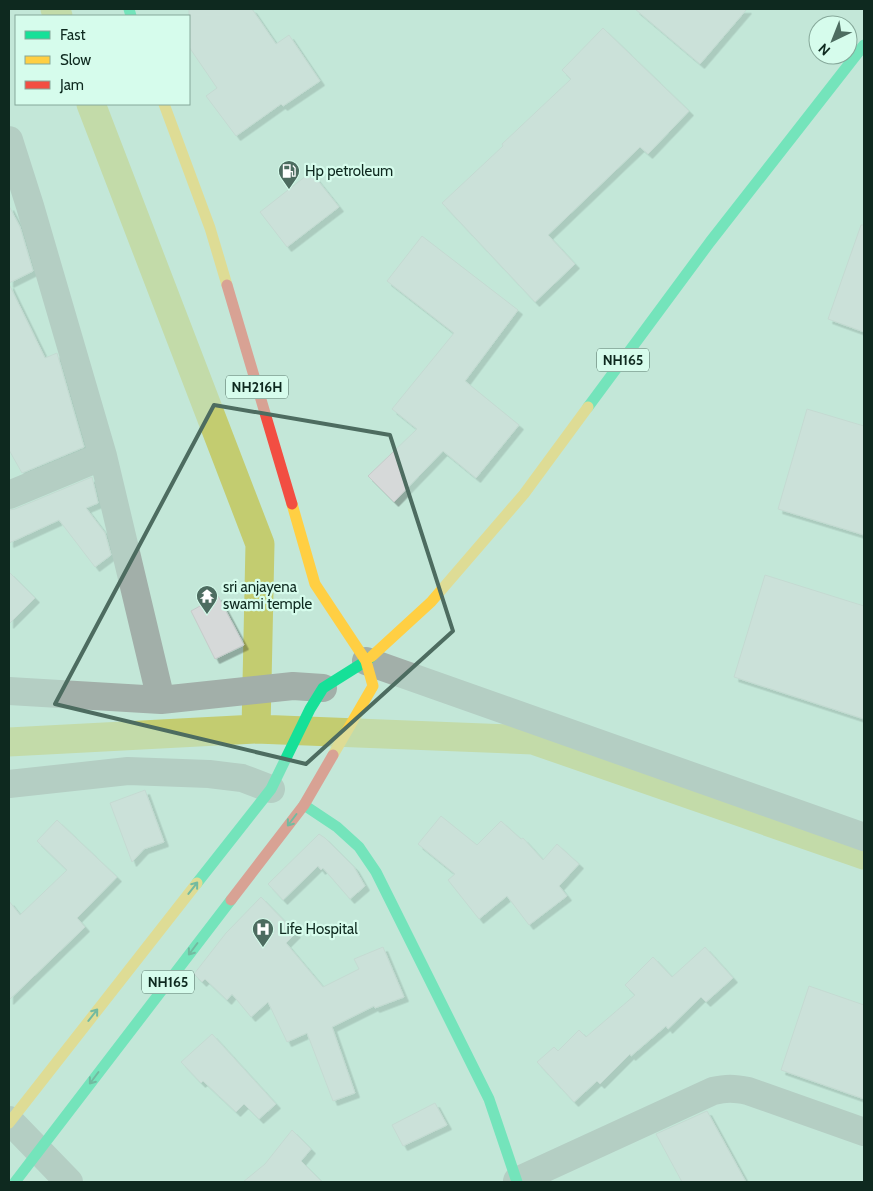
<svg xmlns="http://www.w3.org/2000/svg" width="873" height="1191" font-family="Cabin,sans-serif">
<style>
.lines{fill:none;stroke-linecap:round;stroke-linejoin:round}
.canal{stroke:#c3cc70;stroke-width:29}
.building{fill:#d6d9d9;stroke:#c5cac9;filter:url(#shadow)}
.street{stroke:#a2afa9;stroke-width:28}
.fast{stroke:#16e098;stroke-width:11}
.slow{stroke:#ffcf43;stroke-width:11}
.jam{stroke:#f24e42;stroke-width:11}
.oneway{stroke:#12845c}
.marked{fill:none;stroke:#4d6c60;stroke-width:4;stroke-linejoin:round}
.labels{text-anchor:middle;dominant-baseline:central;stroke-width:4.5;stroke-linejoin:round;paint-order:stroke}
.shield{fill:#d6fcec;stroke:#4a685c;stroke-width:1}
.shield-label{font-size:14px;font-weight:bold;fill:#0e291f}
.poi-label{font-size:15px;fill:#0e291f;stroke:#d6fcec;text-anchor:start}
</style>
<defs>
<filter id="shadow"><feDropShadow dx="4.5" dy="4.5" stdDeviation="0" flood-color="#0004"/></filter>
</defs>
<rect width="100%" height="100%" fill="#c3e7d8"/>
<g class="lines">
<path class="canal" d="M55,9L58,16
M91,104L260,544L256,729
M9,742L256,729L533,740L864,855"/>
</g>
<path class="building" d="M189,9H252L276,44L289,35L320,81L283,106L281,104L236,136L206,96L217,88L189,47Z
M635,9H747L700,64Z
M603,28L689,111L648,154L640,147L548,235L575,264L535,302L442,203L503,146L502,144L571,79L562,70Z
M311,172L339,207L287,247L260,212Z
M9,206L20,227L33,271L9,283Z
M861,225H864V332L828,319Z
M422,236L518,310L465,381L519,425L476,478L443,451L394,502L368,476L417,429L392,409L454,333L387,281Z
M9,284L45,358L57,353L84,447L22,473L9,450Z
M807,409L864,426V535L778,509Z
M92,477L98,503L86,508L105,533L111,555L95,567L59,520L9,543V510L15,509Z
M9,572L35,598L9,624Z
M765,575L864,606V719L734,677Z
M218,596L244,645L215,659L191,611Z
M145,790L164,842L144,849L132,862L110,803Z
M441,816L477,845L501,821L521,839L523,838L543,860L557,844L579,864L559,886L567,896L529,925L507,896L479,919L448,880L455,874L418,844Z
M57,820L117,877L77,918L85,927L9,1000V901L20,915L67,870L37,841Z
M319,834L325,838L354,867L365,886L350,899L323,868L321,870L318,866L283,900L268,884Z
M261,897L296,933L286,943L323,987L359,969L354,959L383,947L404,997L375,1008L374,1006L332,1027L355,1093L333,1101L307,1033L287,1042L268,1002L251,1017L232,994L227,1000L205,979L202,982L194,974L226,933Z
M705,947L733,978L706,1002L701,997L668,1029L666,1026L631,1056L630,1054L600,1084L597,1081L574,1102L537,1062L554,1047L558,1051L579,1030L586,1037L635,995L625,985L653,957L672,977Z
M809,986L864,1005V1099L781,1070Z
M212,1034L276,1104L259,1119L244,1104L236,1112L203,1081L201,1083L181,1062Z
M435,1103L447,1125L403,1146L392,1125Z
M707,1111L746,1182H682L656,1134Z
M292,1130L311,1149L301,1161L322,1182H243L265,1164Z"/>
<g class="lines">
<path class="street" d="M9,140L30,206L103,456L161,700
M9,495L103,456
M366,661L864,837
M9,691L161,700L293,686L323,688
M9,784L128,771L209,774L242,778L271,789
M9,1120L69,1182
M517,1181L713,1091C726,1088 734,1088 748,1091L864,1132"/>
<path class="fast" d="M129,9L131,16
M588,407L710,242L864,45
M304,805L337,827L359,847L376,872L489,1099L517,1182
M197,883L271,789L310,709L323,688L366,661L371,657
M15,1182L231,900"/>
<path class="slow" d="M164,104L210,228L227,285
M292,504L315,584L366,661L373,686L333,755
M371,657L431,602L524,494L588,407
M9,1123L197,883"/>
<path class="jam" d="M227,285L292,504
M231,900L304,805L333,755"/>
</g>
<defs><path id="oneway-shaft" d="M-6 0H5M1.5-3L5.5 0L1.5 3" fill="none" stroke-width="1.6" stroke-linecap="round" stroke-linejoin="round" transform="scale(1.25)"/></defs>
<g class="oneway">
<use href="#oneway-shaft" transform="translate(292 820) rotate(127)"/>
<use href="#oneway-shaft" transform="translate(193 888) rotate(-52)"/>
<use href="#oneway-shaft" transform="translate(193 949) rotate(127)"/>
<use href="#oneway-shaft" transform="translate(93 1015) rotate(-52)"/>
<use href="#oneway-shaft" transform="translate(94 1078) rotate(127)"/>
</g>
<path d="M0 0H873V1191H0ZM214,405L390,435L453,631L306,764L55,704Z" fill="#c3e7d8" fill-opacity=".55" fill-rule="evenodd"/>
<path class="marked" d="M214,405L390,435L453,631L306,764L55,704Z"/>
<defs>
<g id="fuel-pin" transform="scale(1.125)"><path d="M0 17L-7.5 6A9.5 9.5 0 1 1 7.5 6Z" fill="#4d6c60" stroke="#d6fcec"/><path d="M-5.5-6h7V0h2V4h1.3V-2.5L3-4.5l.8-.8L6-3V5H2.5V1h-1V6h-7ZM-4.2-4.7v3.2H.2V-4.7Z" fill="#fff"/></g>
<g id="temple-pin" transform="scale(1.125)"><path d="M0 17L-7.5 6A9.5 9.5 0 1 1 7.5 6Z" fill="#4d6c60" stroke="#d6fcec"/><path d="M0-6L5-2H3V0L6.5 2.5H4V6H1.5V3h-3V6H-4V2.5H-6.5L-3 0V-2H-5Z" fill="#fff"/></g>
<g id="hospital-pin" transform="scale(1.125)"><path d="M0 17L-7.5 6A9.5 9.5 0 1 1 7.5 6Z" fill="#4d6c60" stroke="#d6fcec"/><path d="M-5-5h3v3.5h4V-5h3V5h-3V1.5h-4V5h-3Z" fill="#fff"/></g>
</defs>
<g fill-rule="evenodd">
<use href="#fuel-pin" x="289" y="171"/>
<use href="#temple-pin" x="207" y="596"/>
<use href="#hospital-pin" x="263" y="929"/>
</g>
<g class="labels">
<g class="shield">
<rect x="597" y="348.5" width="52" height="23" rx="4"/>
<rect x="226" y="375.5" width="62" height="23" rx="4"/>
<rect x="142" y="970.5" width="52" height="23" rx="4"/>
</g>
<g class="shield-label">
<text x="623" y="360">NH165</text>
<text x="257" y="387">NH216H</text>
<text x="168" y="982">NH165</text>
</g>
<g class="poi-label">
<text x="305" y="171">Hp petroleum</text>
<text x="223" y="587">sri anjayena<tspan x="223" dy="17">swami temple</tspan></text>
<text x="279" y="929">Life Hospital</text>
</g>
</g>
<rect width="873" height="1191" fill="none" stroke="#0e291f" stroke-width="20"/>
<rect x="15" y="15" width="175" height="90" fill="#d6fcec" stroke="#86a89a"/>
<rect x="25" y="31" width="25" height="8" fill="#16e098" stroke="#86a89a"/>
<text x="60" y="40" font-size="15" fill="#0e291f">Fast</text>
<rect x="25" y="56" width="25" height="8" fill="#ffcf43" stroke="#86a89a"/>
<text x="60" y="65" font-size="15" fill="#0e291f">Slow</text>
<rect x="25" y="81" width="25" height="8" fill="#f24e42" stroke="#86a89a"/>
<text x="60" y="90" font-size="15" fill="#0e291f">Jam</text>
<g transform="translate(833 40) rotate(223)"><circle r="24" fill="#d6fcec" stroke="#86a89a"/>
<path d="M0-4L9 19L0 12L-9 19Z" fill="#4d6c60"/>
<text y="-8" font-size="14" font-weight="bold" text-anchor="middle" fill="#0e291f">N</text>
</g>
</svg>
